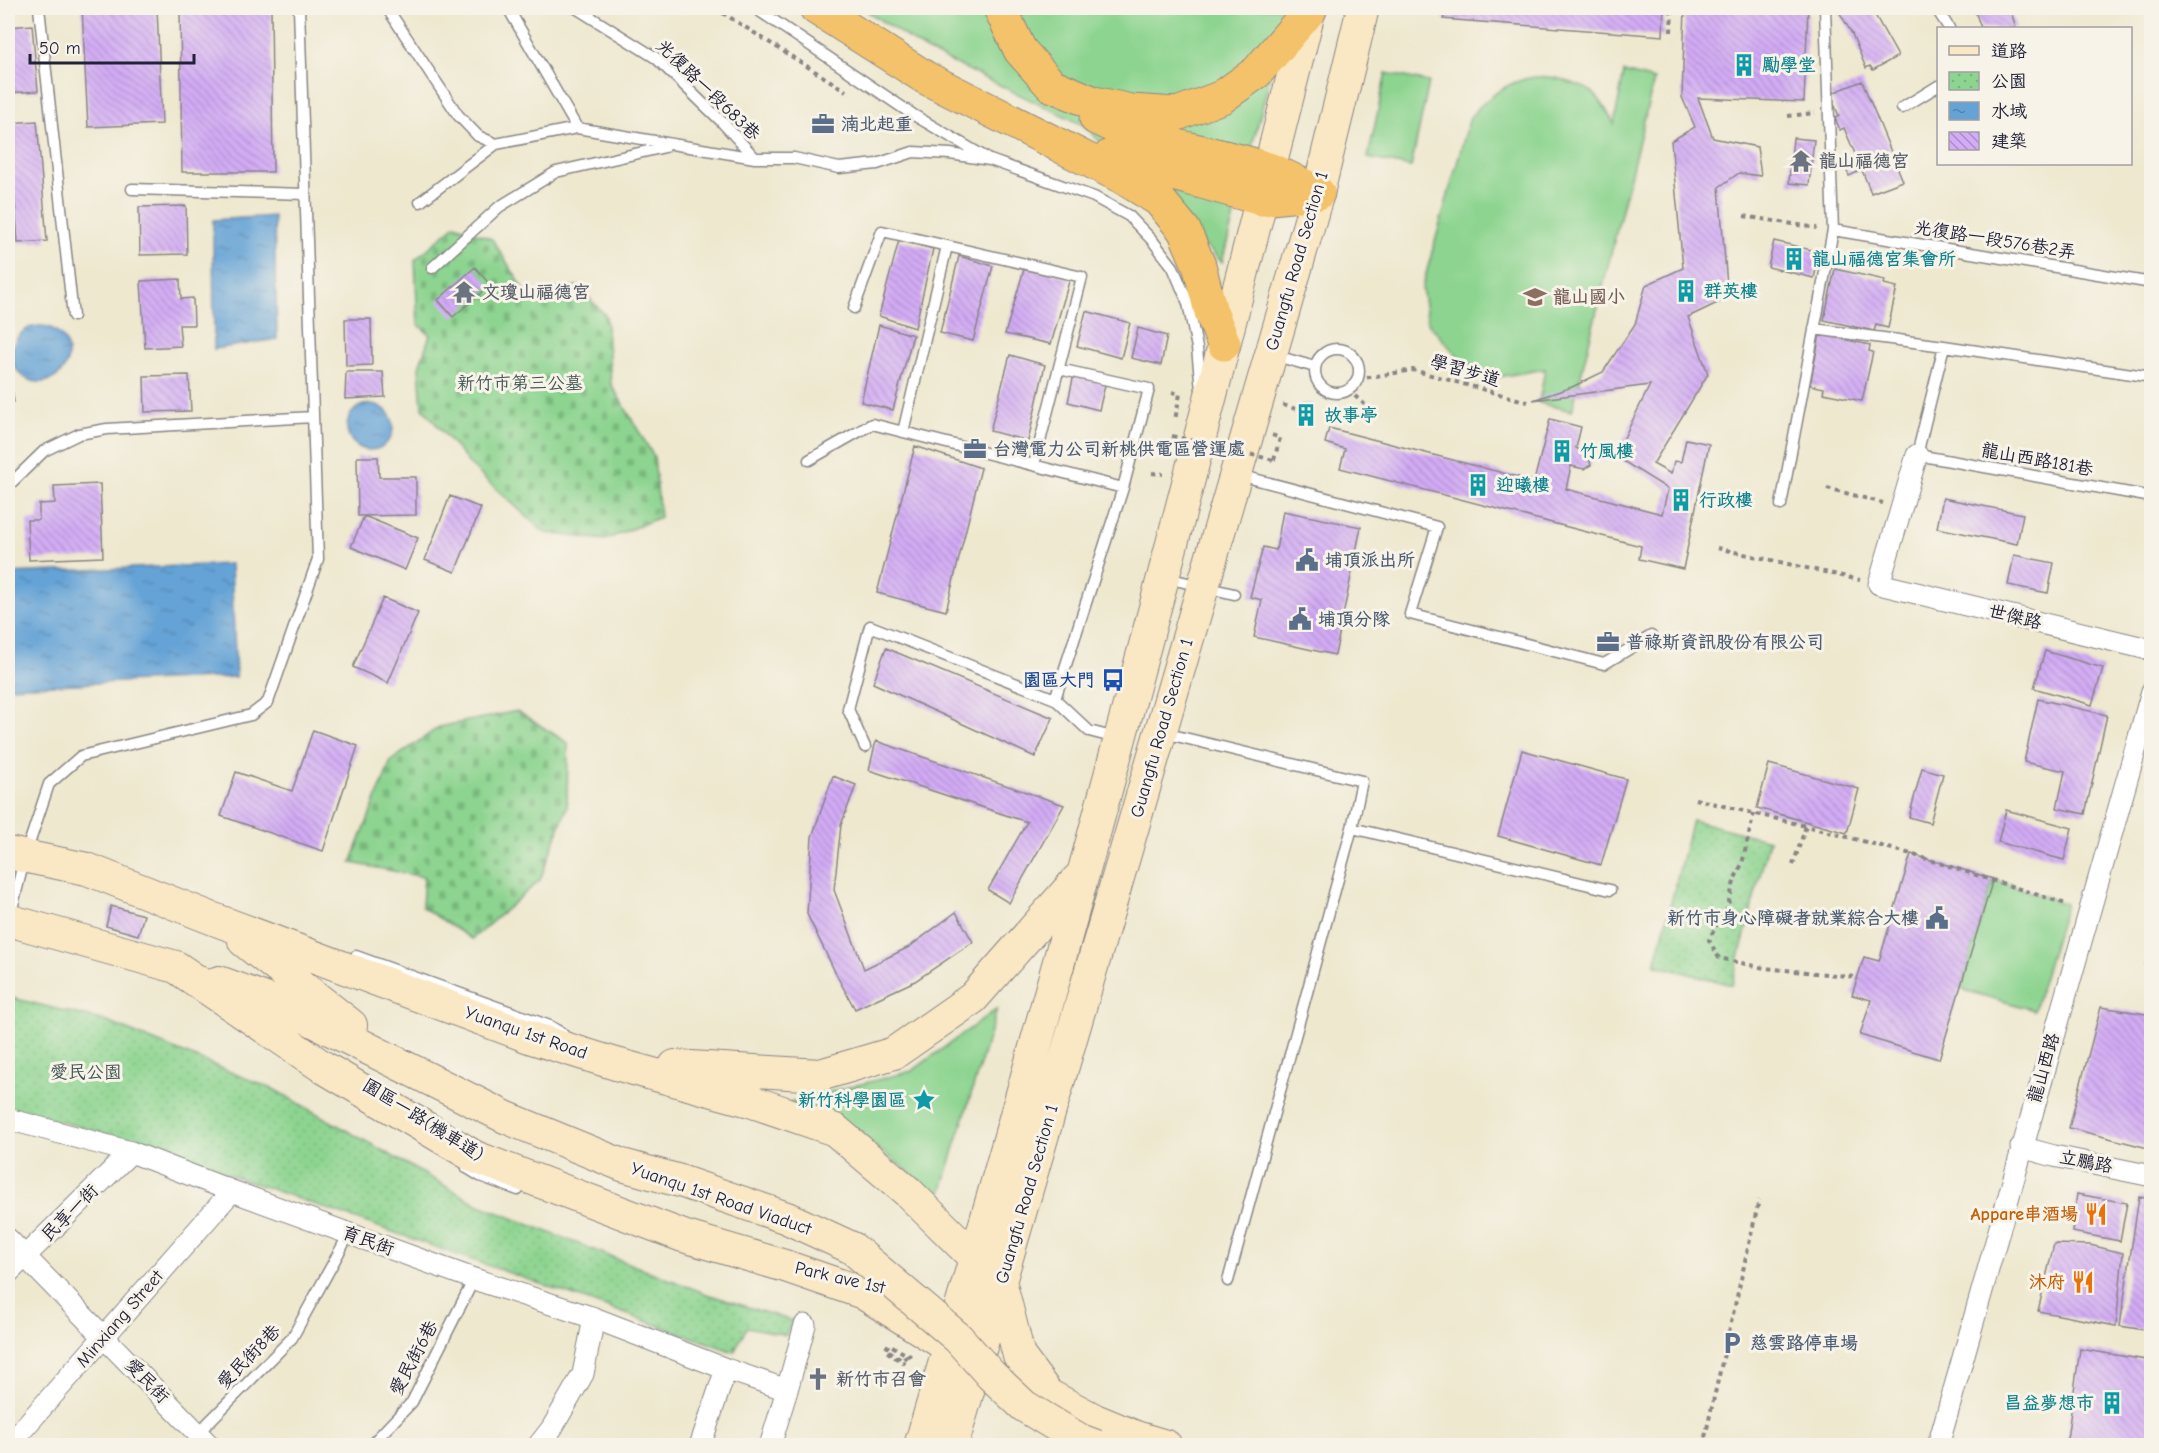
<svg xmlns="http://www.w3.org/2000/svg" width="2159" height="1453" font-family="'Comic Neue','LXGW WenKai TC',sans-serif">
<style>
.grass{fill:#8cd48f;stroke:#577b65;stroke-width:1.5}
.cemetery{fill:url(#cemetery-stones);stroke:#577b65;stroke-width:1.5}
.park{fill:url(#park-dots);stroke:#577b65;stroke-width:1.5}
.water{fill:url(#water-ripples);stroke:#446288;stroke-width:1.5}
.building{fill:url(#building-back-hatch)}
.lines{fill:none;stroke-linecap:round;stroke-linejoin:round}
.lane-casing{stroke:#888585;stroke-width:13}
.street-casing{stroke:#888585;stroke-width:23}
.secondary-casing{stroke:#888585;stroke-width:34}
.highway-casing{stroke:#888585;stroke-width:35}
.path{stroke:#888585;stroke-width:4;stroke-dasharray:4.5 4.5;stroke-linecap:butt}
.lane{stroke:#fff;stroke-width:10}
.street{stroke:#fff;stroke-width:21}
.secondary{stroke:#fae7c3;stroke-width:32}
.highway{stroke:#f3c26a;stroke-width:33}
.secondary-bridge-casing{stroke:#888585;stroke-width:34;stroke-linecap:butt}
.path-bridge{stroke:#888585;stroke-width:4;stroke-dasharray:4.5 4.5;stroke-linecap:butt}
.secondary-bridge{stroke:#fae7c3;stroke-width:32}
.labels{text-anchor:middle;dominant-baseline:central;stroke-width:6;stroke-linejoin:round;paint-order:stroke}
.culture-label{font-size:18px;font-weight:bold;fill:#0d838f;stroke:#f7f3e8;text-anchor:start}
.street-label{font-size:18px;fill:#22223b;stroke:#f7f3e8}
.service-label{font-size:18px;font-weight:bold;fill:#4e5e75;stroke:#f7f3e8;text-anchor:start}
.worship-label{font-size:18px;font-weight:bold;fill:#5b616d;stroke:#f7f3e8;text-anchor:start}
.education-label{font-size:18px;font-weight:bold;fill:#785e54;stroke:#f7f3e8;text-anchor:start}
.park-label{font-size:18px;fill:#425754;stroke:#f7f3e8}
.transit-label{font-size:18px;font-weight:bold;fill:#164399;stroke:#f7f3e8;text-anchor:end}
.food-label{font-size:18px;font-weight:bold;fill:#c56008;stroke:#f7f3e8;text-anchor:end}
</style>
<defs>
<pattern id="cemetery-stones" width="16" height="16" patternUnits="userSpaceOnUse" patternTransform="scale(1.5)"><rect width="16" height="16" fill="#8cd48f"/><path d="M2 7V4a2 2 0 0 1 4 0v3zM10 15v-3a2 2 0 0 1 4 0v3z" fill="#78b67c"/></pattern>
<pattern id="park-dots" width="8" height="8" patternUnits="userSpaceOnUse" patternTransform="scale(1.5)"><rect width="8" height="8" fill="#8cd48f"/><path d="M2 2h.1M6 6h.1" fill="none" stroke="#78b67c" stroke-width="1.8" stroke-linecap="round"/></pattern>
<pattern id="water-ripples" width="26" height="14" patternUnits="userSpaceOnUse" patternTransform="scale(1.5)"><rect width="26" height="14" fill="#65a3d6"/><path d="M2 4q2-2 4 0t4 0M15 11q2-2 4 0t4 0" fill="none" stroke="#5384af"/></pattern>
<pattern id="building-back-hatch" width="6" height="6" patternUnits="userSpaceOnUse" patternTransform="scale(1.5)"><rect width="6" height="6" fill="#d3acf6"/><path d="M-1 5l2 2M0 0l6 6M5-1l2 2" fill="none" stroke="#ab8cc8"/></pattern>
</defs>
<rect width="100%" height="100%" fill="#f7f3e8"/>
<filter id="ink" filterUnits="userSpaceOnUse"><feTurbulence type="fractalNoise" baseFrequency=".0167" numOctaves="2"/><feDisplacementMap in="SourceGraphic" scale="12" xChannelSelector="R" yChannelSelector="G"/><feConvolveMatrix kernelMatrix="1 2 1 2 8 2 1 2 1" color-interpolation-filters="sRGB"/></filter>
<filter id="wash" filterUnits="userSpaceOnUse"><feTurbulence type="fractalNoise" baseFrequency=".008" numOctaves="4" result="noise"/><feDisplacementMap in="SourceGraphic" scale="24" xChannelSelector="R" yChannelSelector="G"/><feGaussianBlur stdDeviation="1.35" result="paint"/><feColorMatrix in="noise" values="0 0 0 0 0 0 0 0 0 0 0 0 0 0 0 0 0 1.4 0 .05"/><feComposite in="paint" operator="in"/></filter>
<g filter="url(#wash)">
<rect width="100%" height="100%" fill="#eee8cf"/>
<path class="grass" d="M862,8H1288L1222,262L1083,125L926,50Z
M1624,72L1654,80L1572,411L1539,403L1545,369L1498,377L1481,372L1461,360L1428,323L1422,288L1470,117C1497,86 1531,66 1572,83C1577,85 1585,87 1589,90C1600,97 1608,113 1614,124Z
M1386,73L1429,82L1411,167L1368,158Z
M1993,879L2066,904L2034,1010L1960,989Z
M997,1009L940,1196L850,1127L787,1103L912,1071Z"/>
<path class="cemetery" d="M455,225L492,239L527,294L578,286L606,316L611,384L654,457L660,517L605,540L545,533L471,466L422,407L419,367L430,335L418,324L415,260Z
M517,711L568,743L567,807L540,880L472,939L422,907L424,877L351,863L391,761L439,727Z"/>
<path class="park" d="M1692,820L1769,840L1732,985L1655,965Z
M8,997L105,1021L275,1090L479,1205L707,1294L792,1321L786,1335L747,1327L734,1352L134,1141L8,1108Z"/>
<path class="water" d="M274,216L277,339L214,349L213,220Z
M12 354a28 28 0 1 1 56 0a28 28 0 1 1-56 0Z
M347 427a23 23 0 1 1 46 0a23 23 0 1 1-46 0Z
M231,564L236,677L8,687V573Z"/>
<g id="blocks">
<path class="building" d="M82,8H157L162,124L88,127Z
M180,8H271L273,172H182Z
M1448,8H1664L1663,36L1443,19Z
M1685,8H1808L1804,102L1698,98L1713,138L1757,147L1761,176L1739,173L1719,187L1728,298L1688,317L1708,374L1653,464L1671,474L1674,461L1681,462L1686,439L1709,444L1683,569L1639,559L1641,546L1340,468L1345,449L1325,443L1329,428L1534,481L1550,419L1581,427L1576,448L1588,455L1591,465L1584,469L1571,466L1566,489L1662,514L1668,489L1615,456L1650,385L1533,400L1572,387L1603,372L1635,324L1646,285L1683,268L1671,141L1695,127L1682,97Z
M1837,8H1871L1898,56L1873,70L1870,66L1866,68L1852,34Z
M1974,8H2010L2016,28H1981Z
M32,25L38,91L8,93V27Z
M1862,81L1903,181L1871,193L1862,170L1849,176L1843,162L1856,156L1844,128L1840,130L1835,118L1839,116L1830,94Z
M37,121L47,241L18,243L9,123Z
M1793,138L1814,140L1809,185L1789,183Z
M186,206L187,254L140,255L139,207Z
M899,240L933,249L915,328L879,316Z
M1774,241L1820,252L1814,278L1768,267Z
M959,256L993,266L973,341L940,333Z
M1025,266L1070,278L1051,344L1005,334Z
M475,267L490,285L453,317L438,300Z
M1835,269L1885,280L1884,284L1897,287L1888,328L1876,325L1874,331L1824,320Z
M180,279L181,299L193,298L194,325H179L181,346L145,348L141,281Z
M1086,311L1130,323L1121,358L1077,346Z
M345,319H371L372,365L346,366Z
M879,325L913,335L893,410L861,402Z
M1138,328L1167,336L1161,365L1131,358Z
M1820,334L1870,345L1869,351L1873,352L1862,401L1823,393L1824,388L1810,385Z
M1010,355L1045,365L1028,441L990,431Z
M8,363L14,402L8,403Z
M346,372H383L385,397L345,399Z
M1074,374L1106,381L1099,410L1068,402Z
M189,375L191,411L145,412L144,376Z
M1305,402L1314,405L1309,421L1300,418Z
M915,446L981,468L946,611L877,593Z
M357,457H378L379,477H416V515L358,516Z
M100,484L103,557L29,560L27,520H39V504L55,503L54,486Z
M450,496L481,508L455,572L425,560Z
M1943,498L2023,514L2017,544L1937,528Z
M1283,511L1361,527L1335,655L1254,637L1262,600L1250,597L1263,547L1276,550Z
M364,516L418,538L405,570L351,547Z
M2014,555L2054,563L2048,593L2008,585Z
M383,598L418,613L388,683L353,667Z
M886,648L1053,718L1035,757L873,683Z
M2045,651L2103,668L2092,705L2034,688Z
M2038,699L2107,715L2085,814L2057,808L2065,771L2024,762Z
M313,730L358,746L323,851L221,816L236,772L292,791Z
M876,741L1064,805L1009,903L988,890L1027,822L869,770Z
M1522,750L1626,779L1601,865L1498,836Z
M1769,764L1859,789L1847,833L1757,808Z
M1922,768L1943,774L1930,823L1909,817Z
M833,776L856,785L841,825L834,890L864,969L909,947L956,912L973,942L915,981L855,1009L838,978L807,914L812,837Z
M2006,810L2072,828L2064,860L1998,842Z
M1911,854L1993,879L1939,1059L1860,1035L1871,1000L1852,995L1864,957L1879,961Z
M111,906L144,915L138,935L106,926Z
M2151,943H2152V967L2145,966Z
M2101,1007L2152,1015V1149L2069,1128Z
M2077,1194L2127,1203L2120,1241L2072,1232Z
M2139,1197L2152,1199V1331L2120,1326Z
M2054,1244L2090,1245L2123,1253L2116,1326L2038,1311Z
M2080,1349L2152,1361V1446H2066Z"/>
</g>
</g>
<g filter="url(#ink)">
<use href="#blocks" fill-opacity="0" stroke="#888585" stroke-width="1.5"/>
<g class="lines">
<g class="lane-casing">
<path id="lane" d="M39,8L73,316
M387,8L458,115L478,136L496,144L577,128L755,158
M508,8L577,128
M576,8L656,58L721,121L755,158H794L839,168L877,164L913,152L950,154L990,160L1094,197L1129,216L1152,240L1173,267L1188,303L1197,348L1201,390
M755,8L912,114L985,157
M1936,8L1949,28
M1902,108L1938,86
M132,189L305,194
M420,202L496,144
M1833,230L2152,283
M432,268L499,207L556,172L665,147
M854,308L882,231L1082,277L1034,465
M1814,329L1944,346L2152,377
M1944,346L1917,455L2152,497
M1315 371a22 22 0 1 1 44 0a22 22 0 1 1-44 0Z
M1273,355L1315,367
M1059,369L1149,389L1123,488L1055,699L1089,731L1116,738
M903,432L947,246
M809,460L872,424L1123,488
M1239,475L1437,527L1410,614L1604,664L1651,636
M8,486L44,451L79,434L107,429L313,417
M1781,505L1833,230L1825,8
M1167,578L1234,594
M1164,733L1362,781L1352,828L1610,890
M865,747L848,709L870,626L1055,699
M10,917L25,856L49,784L81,756L251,715L268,702L318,559L299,8
M356,956L550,1026L563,1034
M467,1168L480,1176L518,1190
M1228,1281L1352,828
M198,1433L292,1338L349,1234
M370,1446L412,1402L474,1279"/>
</g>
<g class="street-casing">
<path id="street" d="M1917,455L1879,584L2152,650
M8,1119L131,1152L232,1191L474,1279L594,1318L726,1369
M2021,1147L2054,1156L2152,1176
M8,1239L210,1446
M8,1273L131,1152
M787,1390L805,1325
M8,1446L232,1191
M538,1446L552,1428L583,1374L594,1318
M700,1446L726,1369L787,1390L770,1446
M1938,1446L2152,691"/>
</g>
<g class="secondary-casing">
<path id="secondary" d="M8,853L87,869L211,918L532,1038L616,1064L750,1101L835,1130L908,1192L987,1270
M8,920L176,967L323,1067L475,1157L683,1236L785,1266L863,1293L949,1347
M244,941L351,1025
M219,982L282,1005L401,1065
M675,1066L820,1075L894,1053L973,998L1078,879
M1001,1284L1019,1356L1048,1395L1095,1420L1136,1437L1166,1446
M920,1446C1062,969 1189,489 1310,8
M952,1446L1318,193L1363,8"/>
</g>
<g class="highway-casing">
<path id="highway" d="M816,8L926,78L1122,177L1159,200L1184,230L1199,265L1211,312L1224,344
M1000,8L1020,50L1051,85L1094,103L1131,111L1177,114L1222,97L1257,72L1310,10
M1096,118C1150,146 1211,150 1268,169C1285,175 1302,185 1318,193
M1110,156L1262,199L1318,193"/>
</g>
<path class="path" d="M715,8L846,91
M1671,32L1672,8
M1788,116L1815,113
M1744,216L1817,228
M1358,379L1413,370L1528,402
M1348,390L1379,417
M1172,392L1180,394L1175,420
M1283,405L1302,411
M1272,435L1280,438L1274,460
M1152,473L1163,474
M1827,488L1883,503
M1717,548L1860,580
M1695,799L1806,826
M1754,813L1742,864L1735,878L1725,916L1716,926L1709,940L1719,958L1764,968L1857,977
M1793,865L1806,826L1911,854L2066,904
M889,1351L903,1360L907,1355L889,1344L885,1350L903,1363L911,1353
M1703,1446L1759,1200"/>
<use href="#lane" class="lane"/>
<use href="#street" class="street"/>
<use href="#secondary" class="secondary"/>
<use href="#highway" class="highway"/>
<g class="secondary-bridge-casing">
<path id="secondary-bridge" d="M401,1065L505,1117L622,1165L680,1181L787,1218L852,1248L958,1338L991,1375L1024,1406L1080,1440L1096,1446"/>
</g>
<path class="path-bridge" d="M1172,436L1274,460"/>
<use href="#secondary-bridge" class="secondary-bridge"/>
</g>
</g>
<defs>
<g id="building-bare" transform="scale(1.8)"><path d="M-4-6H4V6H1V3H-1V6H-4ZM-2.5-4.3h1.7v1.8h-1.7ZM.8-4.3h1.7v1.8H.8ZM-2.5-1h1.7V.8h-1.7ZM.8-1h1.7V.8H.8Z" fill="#0f9aa8" stroke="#f7f3e8" stroke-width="2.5" paint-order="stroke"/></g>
<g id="office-bare" transform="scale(1.8)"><path d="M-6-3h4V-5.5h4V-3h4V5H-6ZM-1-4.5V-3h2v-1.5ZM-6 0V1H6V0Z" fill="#5c6f8a" stroke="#f7f3e8" stroke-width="2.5" paint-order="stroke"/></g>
<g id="temple-bare" transform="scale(1.8)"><path d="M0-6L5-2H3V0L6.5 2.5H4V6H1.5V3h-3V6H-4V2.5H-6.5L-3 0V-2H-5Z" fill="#6b7280" stroke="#f7f3e8" stroke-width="2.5" paint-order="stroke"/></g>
<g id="school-bare" transform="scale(1.8)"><path d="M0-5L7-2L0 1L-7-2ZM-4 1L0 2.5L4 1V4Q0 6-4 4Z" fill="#8d6e63" stroke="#f7f3e8" stroke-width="2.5" paint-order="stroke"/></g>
<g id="civic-bare" transform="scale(1.8)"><path d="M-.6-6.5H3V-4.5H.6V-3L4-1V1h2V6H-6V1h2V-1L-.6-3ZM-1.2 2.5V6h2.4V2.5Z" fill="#5c6f8a" stroke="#f7f3e8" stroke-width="2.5" paint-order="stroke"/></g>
<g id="bus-bare" transform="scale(1.8)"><path d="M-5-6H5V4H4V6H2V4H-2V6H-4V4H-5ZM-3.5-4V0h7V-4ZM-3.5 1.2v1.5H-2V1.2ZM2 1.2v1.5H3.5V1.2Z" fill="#1a4fb4" stroke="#f7f3e8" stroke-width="2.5" paint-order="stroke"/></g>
<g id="sight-bare" transform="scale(1.8)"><path d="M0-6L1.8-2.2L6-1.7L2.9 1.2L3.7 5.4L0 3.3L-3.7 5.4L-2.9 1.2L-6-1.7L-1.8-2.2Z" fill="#0f9aa8" stroke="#f7f3e8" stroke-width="2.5" paint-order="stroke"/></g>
<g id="restaurant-bare" transform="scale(1.8)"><path d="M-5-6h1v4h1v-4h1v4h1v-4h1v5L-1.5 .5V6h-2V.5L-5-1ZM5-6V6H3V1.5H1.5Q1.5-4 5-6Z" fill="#e8710a" stroke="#f7f3e8" stroke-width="2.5" paint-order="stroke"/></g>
<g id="parking-bare" transform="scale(1.8)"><path d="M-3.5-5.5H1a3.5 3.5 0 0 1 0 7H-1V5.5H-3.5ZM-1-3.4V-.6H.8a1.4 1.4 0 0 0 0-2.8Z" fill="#5c6f8a" stroke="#f7f3e8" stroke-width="2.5" paint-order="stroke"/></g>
<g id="church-bare" transform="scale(1.8)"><path d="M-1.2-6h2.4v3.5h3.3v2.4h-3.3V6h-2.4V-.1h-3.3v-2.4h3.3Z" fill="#6b7280" stroke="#f7f3e8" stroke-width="2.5" paint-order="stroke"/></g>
</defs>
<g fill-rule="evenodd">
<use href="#building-bare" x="1744" y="65"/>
<use href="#office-bare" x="823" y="124"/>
<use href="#temple-bare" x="1801" y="161"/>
<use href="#building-bare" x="1794" y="259"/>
<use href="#building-bare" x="1686" y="291"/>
<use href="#temple-bare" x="464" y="292"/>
<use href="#school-bare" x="1535" y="297"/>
<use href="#building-bare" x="1306" y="415"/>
<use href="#office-bare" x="975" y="449"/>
<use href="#building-bare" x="1562" y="451"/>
<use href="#building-bare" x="1478" y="485"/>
<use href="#building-bare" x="1681" y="500"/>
<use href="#civic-bare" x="1307" y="560"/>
<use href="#civic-bare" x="1300" y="619"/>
<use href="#office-bare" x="1608" y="642"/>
<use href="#bus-bare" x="1113" y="680"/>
<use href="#civic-bare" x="1937" y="918"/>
<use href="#sight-bare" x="924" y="1100"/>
<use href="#restaurant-bare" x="2096" y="1214"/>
<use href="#restaurant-bare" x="2083" y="1282"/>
<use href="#parking-bare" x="1732" y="1343"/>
<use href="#church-bare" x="818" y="1379"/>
<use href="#building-bare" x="2112" y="1403"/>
</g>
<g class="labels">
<g class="culture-label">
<text x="1762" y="65">勵學堂</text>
<text x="1812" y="259">龍山福德宮集會所</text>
<text x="1704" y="291">群英樓</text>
<text x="1324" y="415">故事亭</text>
<text x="1580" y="451">竹風樓</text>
<text x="1496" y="485">迎曦樓</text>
<text x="1699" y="500">行政樓</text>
<text x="906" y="1100" text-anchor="end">新竹科學園區</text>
<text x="2094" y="1403" text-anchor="end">昌益夢想市</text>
</g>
<g class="street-label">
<text transform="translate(708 90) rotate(44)">光復路一段683巷</text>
<text transform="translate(1995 240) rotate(9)">光復路一段576巷2弄</text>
<text transform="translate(1297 261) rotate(-74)">Guangfu Road Section 1</text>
<text transform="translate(1465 371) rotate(16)">學習步道</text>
<text transform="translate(2037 460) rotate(10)">龍山西路181巷</text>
<text transform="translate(2015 617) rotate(14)">世傑路</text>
<text transform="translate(1162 728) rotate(-74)">Guangfu Road Section 1</text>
<text transform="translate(526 1033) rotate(19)">Yuanqu 1st Road</text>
<text transform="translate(2044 1068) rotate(-74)">龍山西路</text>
<text transform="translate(423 1120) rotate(32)">園區一路(機車道)</text>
<text transform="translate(2086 1162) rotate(11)">立鵬路</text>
<text transform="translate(1027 1194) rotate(-74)">Guangfu Road Section 1</text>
<text transform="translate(721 1199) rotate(19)">Yuanqu 1st Road Viaduct</text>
<text transform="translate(70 1213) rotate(-45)">民享一街</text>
<text transform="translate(368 1241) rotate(20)">育民街</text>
<text transform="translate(840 1278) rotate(13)">Park ave 1st</text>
<text transform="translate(120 1319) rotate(-49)">Minxiang Street</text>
<text transform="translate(249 1357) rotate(-46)">愛民街8巷</text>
<text transform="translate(414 1358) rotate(-62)">愛民街6巷</text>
<text transform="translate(147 1381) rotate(46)">愛民街</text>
</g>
<g class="service-label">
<text x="841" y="124">湳北起重</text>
<text x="993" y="449">台灣電力公司新桃供電區營運處</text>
<text x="1325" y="560">埔頂派出所</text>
<text x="1318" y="619">埔頂分隊</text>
<text x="1626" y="642">普祿斯資訊股份有限公司</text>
<text x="1919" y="918" text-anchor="end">新竹市身心障礙者就業綜合大樓</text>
<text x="1750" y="1343">慈雲路停車場</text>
</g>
<g class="worship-label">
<text x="1819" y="161">龍山福德宮</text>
<text x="482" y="292">文瓊山福德宫</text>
<text x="836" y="1379">新竹市召會</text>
</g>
<g class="education-label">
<text x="1553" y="297">龍山國小</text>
</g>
<g class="park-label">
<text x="520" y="383">新竹市第三公墓</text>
<text x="86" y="1072">愛民公園</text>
</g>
<g class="transit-label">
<text x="1095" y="680">園區大門</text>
</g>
<g class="food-label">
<text x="2078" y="1214">Appare串酒場</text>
<text x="2065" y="1282">沐府</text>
</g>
</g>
<rect width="2159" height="1453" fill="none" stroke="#f7f3e8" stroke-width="30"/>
<rect x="1937" y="27" width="195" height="138" fill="#f7f3e8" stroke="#a29fa3" stroke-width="1.5"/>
<rect x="1949" y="46" width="30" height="9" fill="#fae7c3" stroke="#a29fa3" stroke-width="1.5"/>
<text x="1991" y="57" font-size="18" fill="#22223b">道路</text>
<rect x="1949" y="72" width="30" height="18" fill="url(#park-dots)" stroke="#a29fa3" stroke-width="1.5"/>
<text x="1991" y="87" font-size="18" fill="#22223b">公園</text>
<rect x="1949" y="102" width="30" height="18" fill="url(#water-ripples)" stroke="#a29fa3" stroke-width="1.5"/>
<text x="1991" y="117" font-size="18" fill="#22223b">水域</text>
<rect x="1949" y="132" width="30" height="18" fill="url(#building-back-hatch)" stroke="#a29fa3" stroke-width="1.5"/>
<text x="1991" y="147" font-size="18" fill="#22223b">建築</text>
<path d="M30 54v9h164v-9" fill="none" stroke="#22223b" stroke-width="3"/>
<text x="39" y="54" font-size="18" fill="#22223b" stroke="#f7f3e8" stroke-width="4.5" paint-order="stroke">50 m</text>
</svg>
